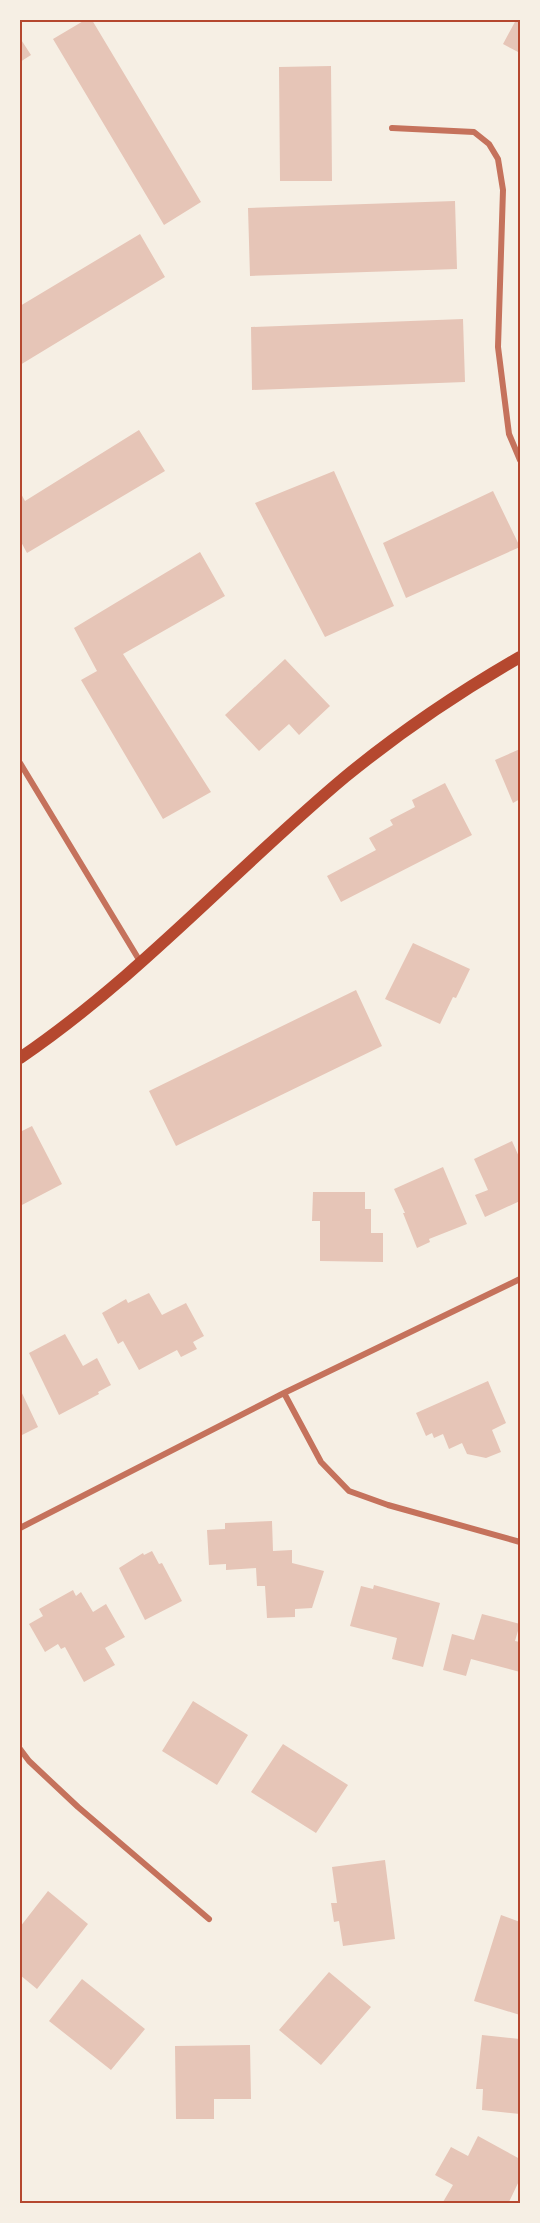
<svg xmlns="http://www.w3.org/2000/svg" width="540" height="2223" font-family="Signika,sans-serif">
<style>
.building{fill:#e6c5b7}
.lines{fill:none;stroke-linecap:round;stroke-linejoin:round}
.minor{stroke:#c5725c;stroke-width:6}
.secondary{stroke:#b5482f;stroke-width:12}
.neatline{fill:none;stroke:#b5482f;stroke-width:2}
</style>
<rect width="100%" height="100%" fill="#f6efe4"/>
<path class="building" d="M85,20H92L201,202L164,225L53,39Z
M516,20H520V53L503,44Z
M20,38L31,55L20,62Z
M331,66L332,181H280L279,67Z
M455,201L457,269L250,276L248,208Z
M140,234L165,277L20,365V306Z
M463,319L465,382L252,390L251,327Z
M139,430L165,471L27,553L20,540V492L25,501Z
M334,471L394,606L325,637L255,503Z
M493,491L520,547L406,598L383,543Z
M200,552L225,596L123,654L211,792L163,819L81,680L97,671L74,628Z
M285,659L330,706L299,735L289,724L259,751L225,715Z
M520,749V799L513,803L495,760Z
M445,783L472,835L341,902L327,876L376,850L369,838L393,825L390,820L415,807L412,800Z
M413,943L470,969L456,998L453,997L440,1024L385,999Z
M356,990L382,1046L176,1146L149,1091Z
M32,1126L62,1184L20,1206V1132Z
M512,1141L520,1159V1201L485,1217L475,1195L488,1190L474,1159Z
M443,1167L467,1224L429,1239L430,1242L417,1248L403,1213H405L394,1189Z
M313,1192H365V1209H371V1233H383V1262L320,1261V1221H312Z
M149,1293L162,1315L186,1303L204,1336L193,1342L197,1349L181,1357L177,1350L139,1370L123,1341L118,1344L102,1313L126,1299L128,1303Z
M65,1334L83,1366L97,1358L111,1385L98,1392L99,1394L59,1415L29,1353Z
M488,1381L506,1423L492,1430L501,1452L486,1458L467,1454L462,1443L449,1449L443,1434L434,1438L432,1433L426,1436L416,1413Z
M20,1389L38,1427L20,1436Z
M272,1521L273,1551L292,1550V1563L324,1571L312,1608L295,1609V1617L267,1618L265,1586H257L256,1568L226,1570V1564L209,1565L207,1530L225,1529V1523Z
M152,1551L159,1564L162,1563L182,1601L145,1620L119,1568L143,1553L144,1555Z
M374,1585L440,1603L423,1667L392,1659L397,1638L350,1626L361,1586L373,1589Z
M73,1590L76,1596L81,1592L93,1612L106,1604L125,1637L105,1648L115,1665L84,1682L65,1647L61,1649L58,1644L45,1652L29,1624L43,1616L39,1609Z
M482,1614L520,1624L515,1641L520,1642V1672L471,1659L466,1676L443,1670L452,1634L474,1640Z
M193,1701L248,1735L217,1785L162,1751Z
M283,1744L348,1785L316,1833L251,1792Z
M385,1860L395,1939L343,1946L339,1921L334,1922L331,1903H337L332,1867Z
M48,1891L88,1924L37,1989L20,1975V1927Z
M501,1915L520,1922V2015L474,2001Z
M329,1972L371,2007L321,2065L279,2030Z
M82,1979L145,2029L111,2070L49,2021Z
M482,2035L520,2039V2114L482,2110L483,2089H476Z
M250,2045L251,2099H214V2119H176L175,2046Z
M478,2136L520,2159V2179L508,2204H445L443,2202L453,2185L435,2175L451,2147L468,2156Z"/>
<g class="lines">
<path class="minor" d="M392,128L474,132L489,144L498,159L503,190L498,347L509,434L520,460
M20,763L141,963
M284,1393L321,1462L349,1491L388,1505L520,1542
M20,1528L284,1393L520,1279
M20,1749L29,1761L78,1807L209,1919"/>
<path class="secondary" d="M20,1058C139,977 235,869 345,777C400,732 459,692 520,657"/>
</g>
<rect width="540" height="2223" fill="none" stroke="#f6efe4" stroke-width="42"/>
<rect x="21" y="21" width="498" height="2181" class="neatline"/>
</svg>
